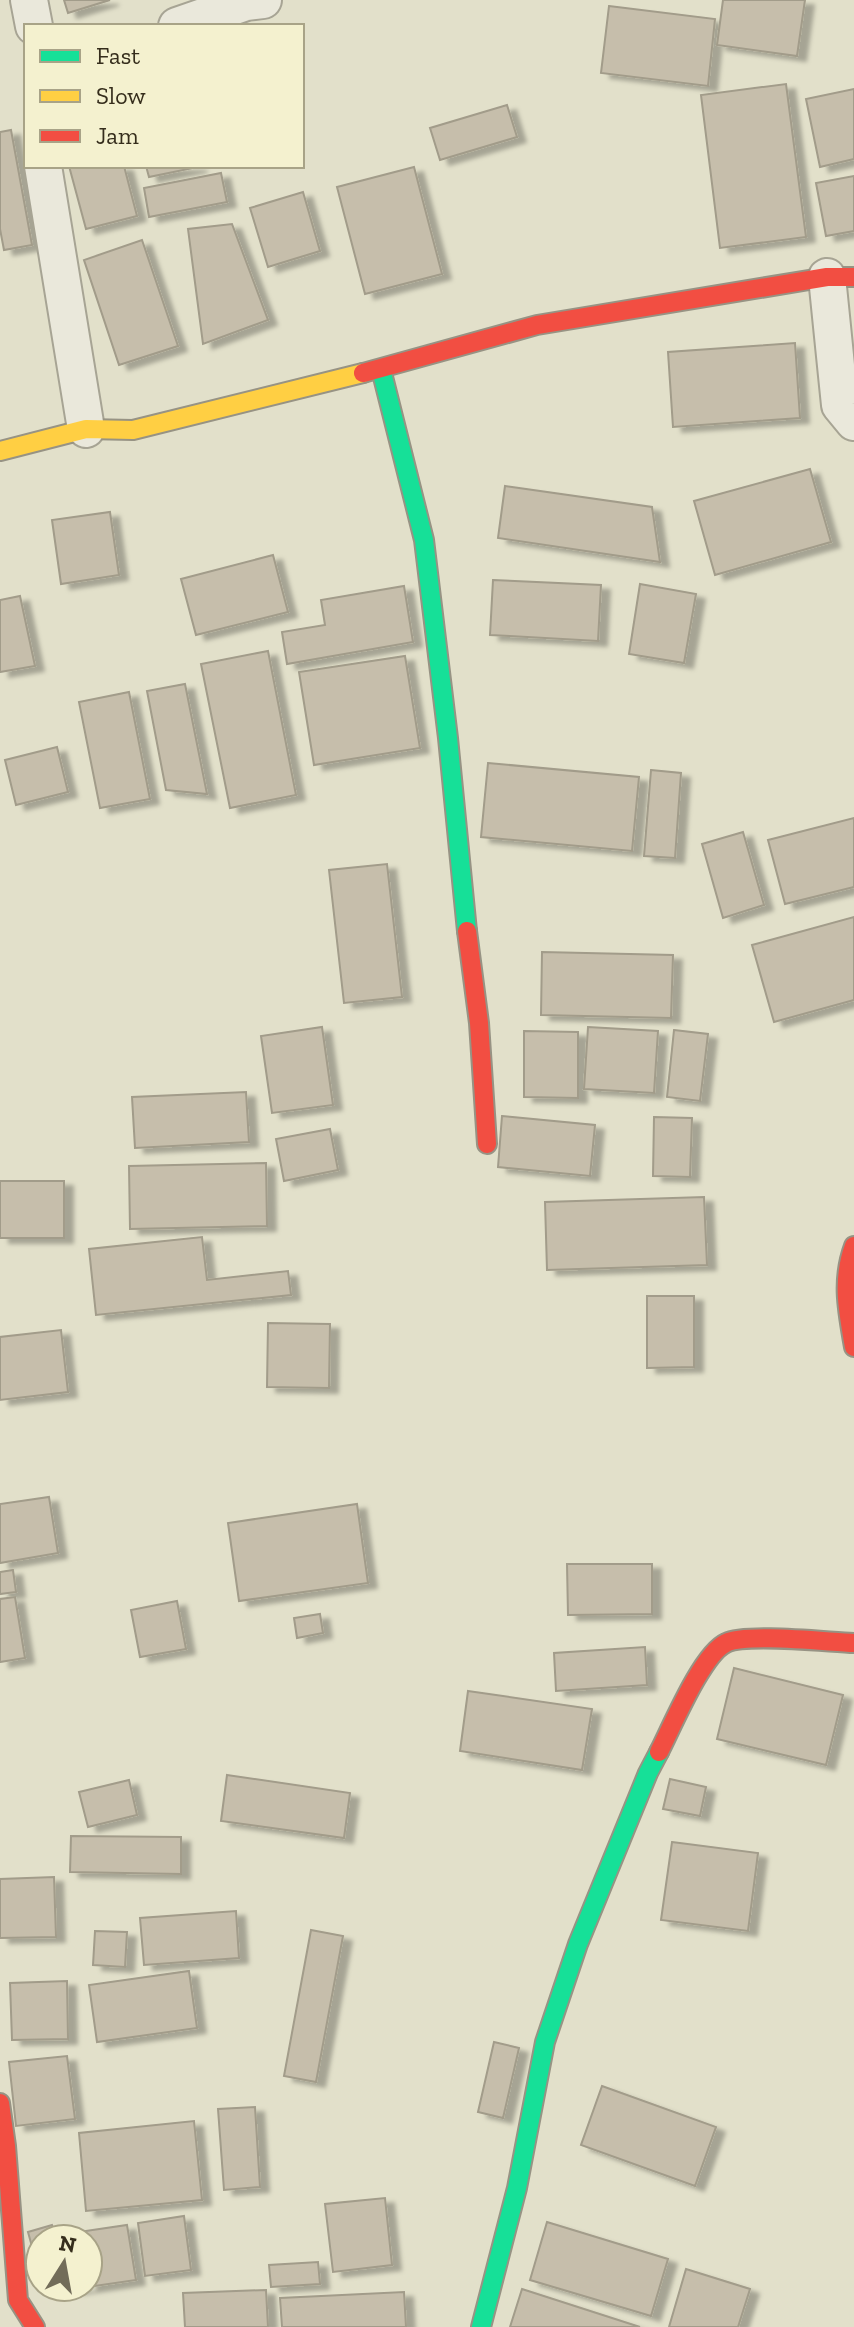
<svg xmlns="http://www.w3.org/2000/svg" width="854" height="2327" font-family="'Zilla Slab',serif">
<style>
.building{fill:#c6beab;stroke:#a29c8a;stroke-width:2;filter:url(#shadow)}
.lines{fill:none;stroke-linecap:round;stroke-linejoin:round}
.street-casing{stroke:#a7a494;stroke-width:40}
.fast-casing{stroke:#979384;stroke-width:22}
.slow-casing{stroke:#979384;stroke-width:22}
.jam-casing{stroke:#979384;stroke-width:22}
.street{stroke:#eae8db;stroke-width:36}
.fast{stroke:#16e098;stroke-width:18}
.slow{stroke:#ffcf43;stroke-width:18}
.jam{stroke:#f24e42;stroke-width:18}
</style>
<defs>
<filter id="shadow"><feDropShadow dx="9" dy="5" stdDeviation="2" flood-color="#0004"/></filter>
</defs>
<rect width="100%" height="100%" fill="#e2e0ca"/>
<path class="building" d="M64,0H110L68,13Z
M723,0H805L797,56L717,45Z
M609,6L715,19L708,86L601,73Z
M786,84L806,237L720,248L701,95Z
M854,89V159L820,167L806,99Z
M507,105L517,137L440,160L430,128Z
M11,130L32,245L4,250L0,229V132Z
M69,166H124L137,216L86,229Z
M146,166H197L198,167L149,177Z
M414,167L442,274L365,294L337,187Z
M221,173L227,202L149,217L144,188Z
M854,176V231L826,236L816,183Z
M303,192L320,251L268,267L250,208Z
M232,224L268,320L203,344L188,229Z
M142,240L178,346L119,365L84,260Z
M795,343L800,418L673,427L668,352Z
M810,469L831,542L715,575L694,501Z
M505,486L652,507L660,562L498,538Z
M110,512L119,575L61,584L52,520Z
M273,555L288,612L196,635L181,579Z
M493,580L601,585L598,641L490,635Z
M640,584L696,594L684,663L629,654Z
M404,586L413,642L287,664L282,632L325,625L321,600Z
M20,596L35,666L0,672V600Z
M268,651L296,795L230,808L201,664Z
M405,656L420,748L314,765L299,672Z
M185,684L207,794L166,790L147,691Z
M129,692L150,799L100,808L79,702Z
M57,747L68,792L16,805L5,760Z
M488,763L639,777L632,851L481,837Z
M651,770L681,773L675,858L644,856Z
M854,818V887L785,904L768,840Z
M743,832L764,905L723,918L702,844Z
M387,864L402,997L344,1003L329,870Z
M854,917V1000L774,1022L752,945Z
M542,952L673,955L671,1018L541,1015Z
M322,1027L333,1105L272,1113L261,1036Z
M588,1027L658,1031L654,1093L584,1089Z
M674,1030L708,1034L700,1101L667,1097Z
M524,1031L578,1032V1098L524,1097Z
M246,1092L249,1142L135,1148L132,1097Z
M502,1116L595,1125L590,1176L498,1167Z
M654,1117L692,1118L690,1177L653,1176Z
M330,1129L338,1170L284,1181L276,1139Z
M266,1163L267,1226L130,1229L129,1166Z
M0,1181H64V1238H0Z
M704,1197L707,1265L547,1270L545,1202Z
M202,1237L207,1280L288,1271L291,1295L96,1315L89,1249Z
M647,1296H694V1367L647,1368Z
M268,1323L330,1324L329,1388L267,1387Z
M61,1330L68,1392L0,1400V1337Z
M49,1497L58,1553L0,1563V1504Z
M357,1504L368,1583L239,1601L228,1523Z
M567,1564H652V1614L568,1615Z
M13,1570L16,1592L0,1594V1572Z
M15,1597L25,1658L0,1662V1599Z
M177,1601L186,1649L140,1657L131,1610Z
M320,1614L323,1633L297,1638L294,1618Z
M645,1647L647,1685L556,1691L554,1653Z
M734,1668L843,1695L826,1765L717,1739Z
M468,1691L592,1709L582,1770L460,1751Z
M227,1775L350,1793L344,1838L221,1821Z
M670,1779L706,1787L700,1816L663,1809Z
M129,1780L137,1815L88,1827L79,1792Z
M71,1836L181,1837V1874L70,1872Z
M672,1842L758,1853L748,1931L661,1920Z
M54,1877L56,1937L0,1938V1879Z
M236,1911L239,1958L144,1965L140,1918Z
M311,1930L343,1936L316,2082L284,2076Z
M95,1931L127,1932L125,1967L93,1965Z
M189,1971L197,2028L97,2042L89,1985Z
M67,1981L68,2039L12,2040L10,1983Z
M494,2042L519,2048L503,2118L478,2112Z
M67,2056L75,2119L16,2126L9,2062Z
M602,2086L716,2127L695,2186L581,2145Z
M255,2107L260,2187L224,2190L218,2109Z
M194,2121L202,2200L86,2211L79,2133Z
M385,2198L392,2265L333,2272L325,2204Z
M184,2216L191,2270L145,2276L138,2223Z
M547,2222L668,2259L651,2316L530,2280Z
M52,2225L57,2239H40V2252L34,2254L28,2232Z
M127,2225L136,2280L74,2289V2287H88V2239H66L65,2234Z
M318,2262L320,2284L271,2287L269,2265Z
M686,2269L750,2289L738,2327H669Z
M522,2289L640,2327H510Z
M266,2290L268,2327H185L183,2293Z
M404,2292L406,2327H282L280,2298Z"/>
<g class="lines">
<g class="street-casing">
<path id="street" d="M29,0L34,26
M177,26L246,2L263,0
M43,166L86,429
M827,277L840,405L854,422"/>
</g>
<g class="fast-casing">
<path id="fast" d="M381,369L424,540L448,738L467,931
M481,2327L517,2188L545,2042L578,1944L648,1773L659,1752"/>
</g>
<g class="slow-casing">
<path id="slow" d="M0,451L86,429L133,430L363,373"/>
</g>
<g class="jam-casing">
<path id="jam" d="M363,373L537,325L827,277H854
M467,931L479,1023L487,1144
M854,1246C841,1281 848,1312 854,1347
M659,1752C672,1727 702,1654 726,1643C746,1633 827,1642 854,1643
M0,2103L6,2146L18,2300L35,2327"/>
</g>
<use href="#street" class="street"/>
<use href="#fast" class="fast"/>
<use href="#slow" class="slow"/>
<use href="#jam" class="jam"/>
</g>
<rect x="24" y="24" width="280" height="144" fill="#f4f1cf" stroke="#a8a387" stroke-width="2"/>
<rect x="40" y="50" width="40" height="12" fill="#16e098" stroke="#a8a387" stroke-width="2"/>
<text x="96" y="64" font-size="24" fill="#352d1c">Fast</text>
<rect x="40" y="90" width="40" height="12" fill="#ffcf43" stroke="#a8a387" stroke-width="2"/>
<text x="96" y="104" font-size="24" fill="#352d1c">Slow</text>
<rect x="40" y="130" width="40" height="12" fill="#f24e42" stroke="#a8a387" stroke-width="2"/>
<text x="96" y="144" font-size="24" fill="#352d1c">Jam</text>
<g transform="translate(64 2263) rotate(11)"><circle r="38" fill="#f4f1cf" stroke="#a8a387" stroke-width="2"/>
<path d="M0-6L14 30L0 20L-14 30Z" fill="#726c59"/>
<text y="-12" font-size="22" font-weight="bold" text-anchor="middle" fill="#352d1c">N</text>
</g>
</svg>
